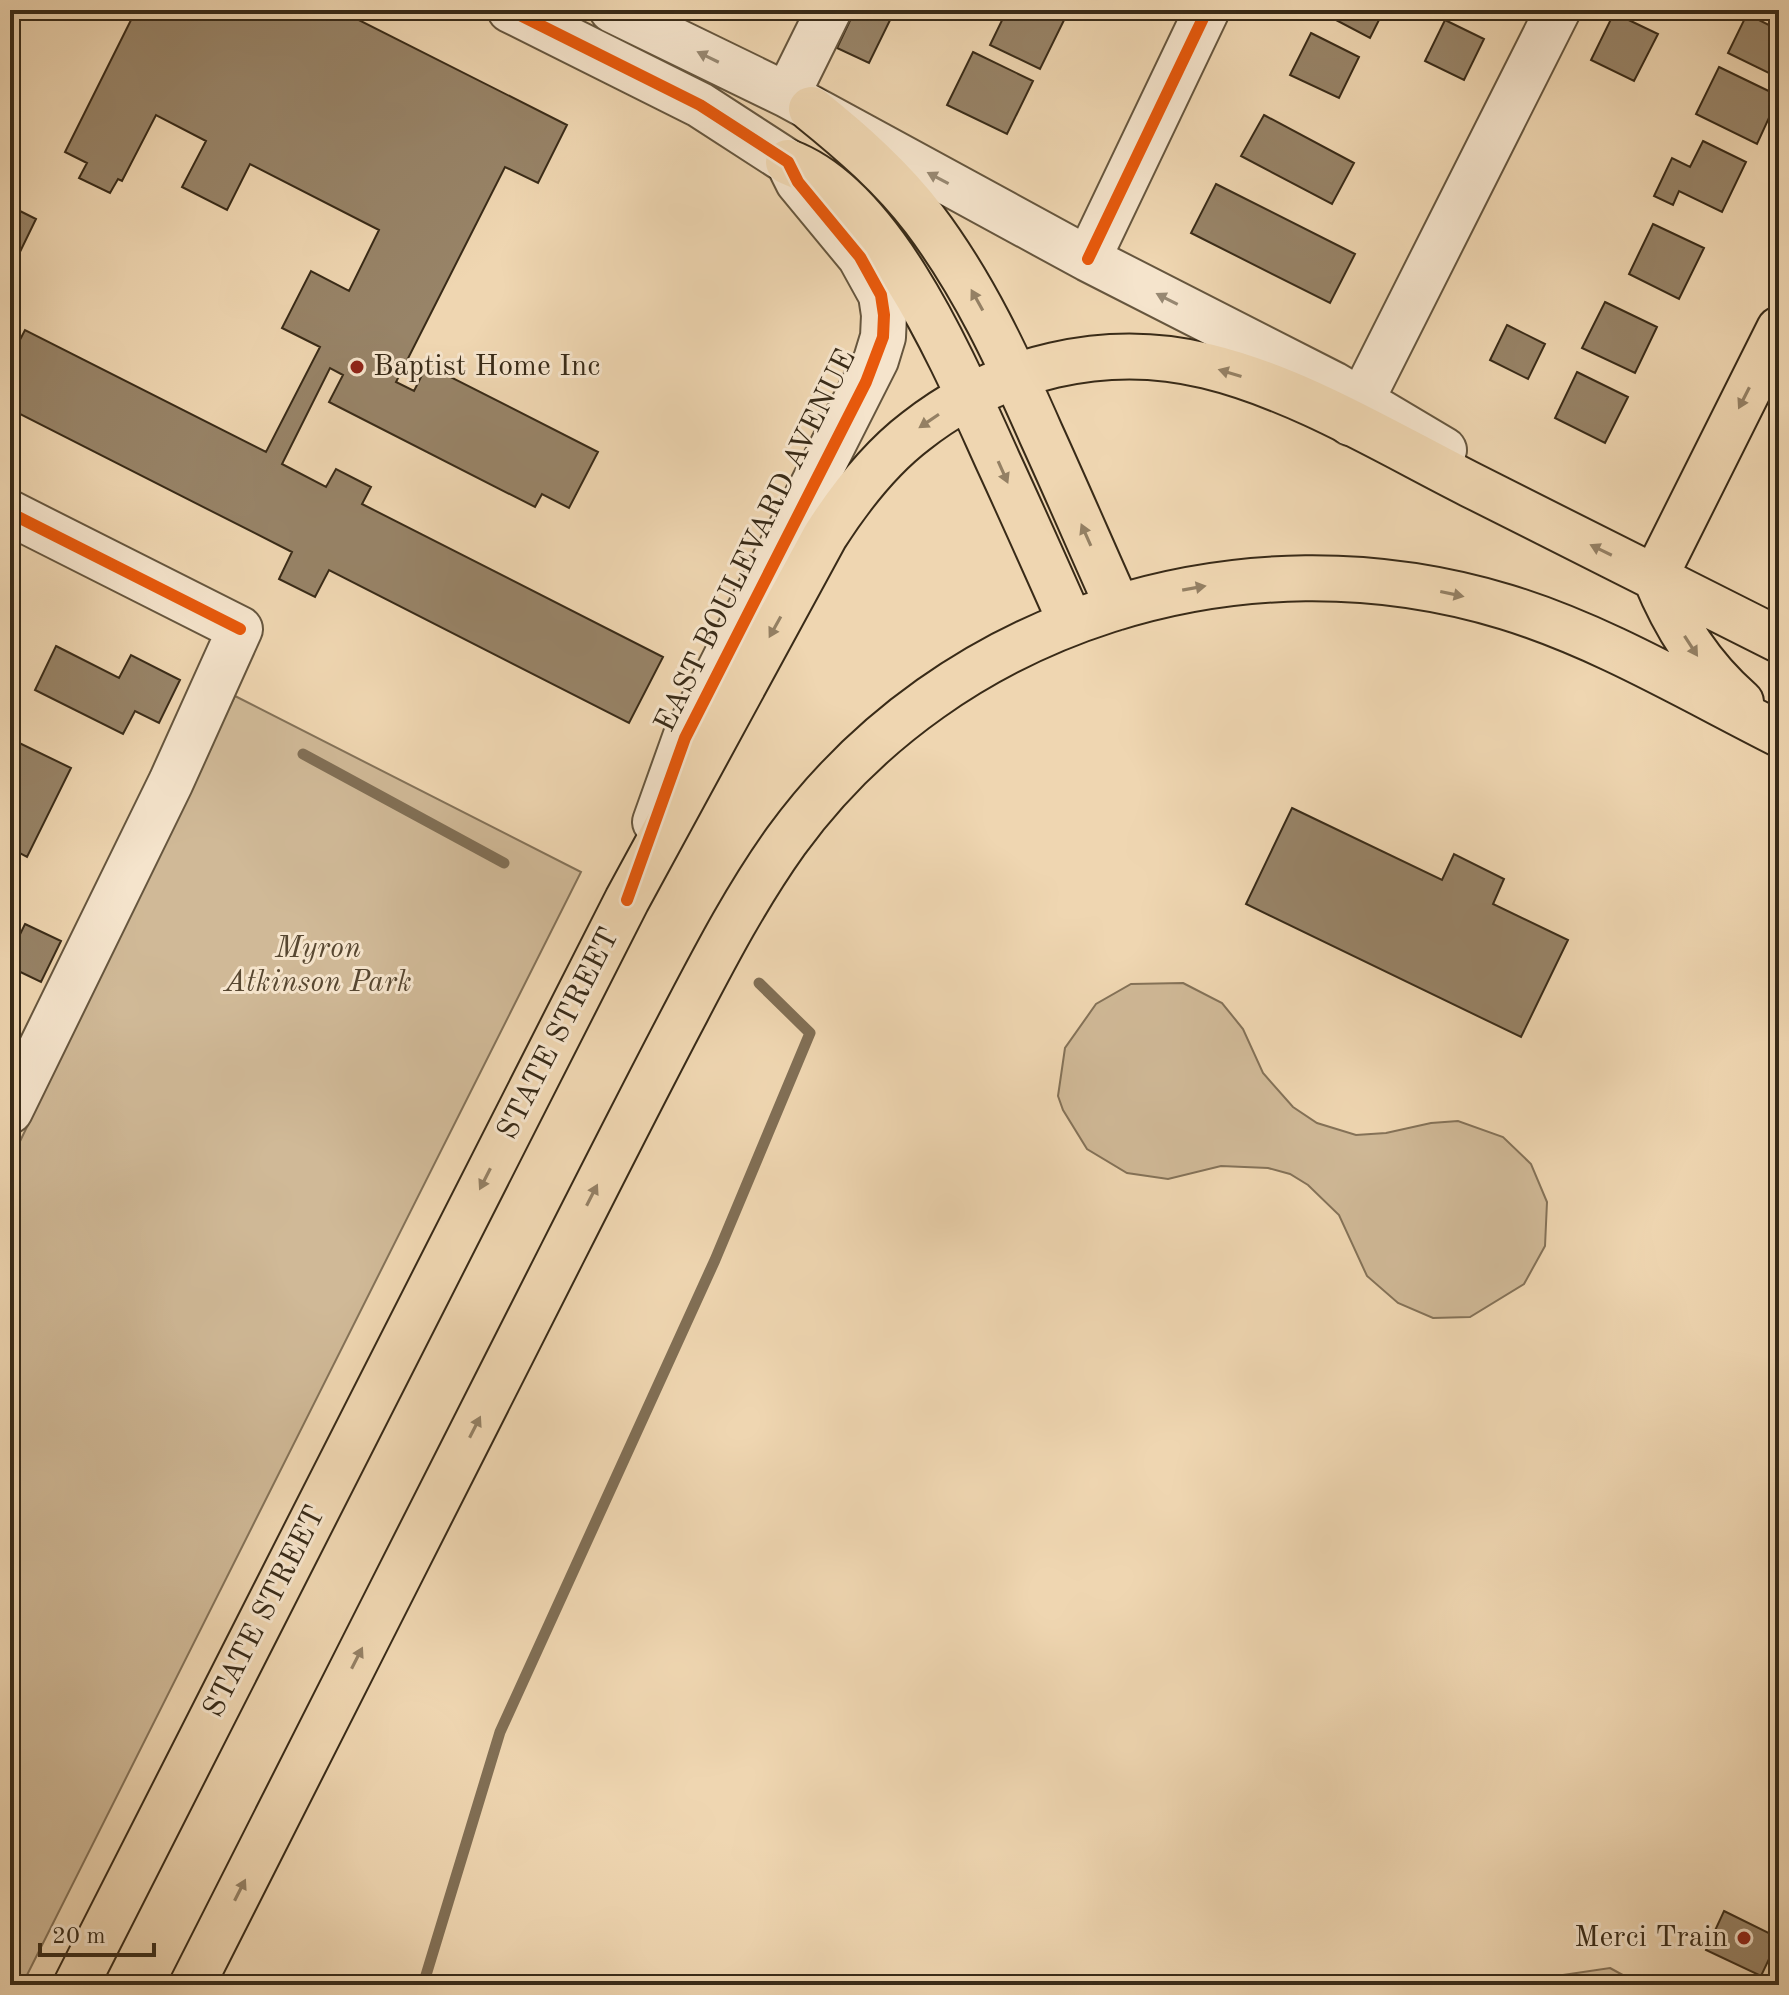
<svg xmlns="http://www.w3.org/2000/svg" width="1789" height="1995" font-family="'Old Standard TT',serif">
<style>
.green{fill:#d0b997;stroke:#847258;stroke-width:2}
.lines{fill:none;stroke-linecap:round;stroke-linejoin:round}
.stream{stroke:#816f55;stroke-width:11}
.building{fill:#988468;stroke:#392b18;stroke-width:2}
.minor-casing{stroke:#66563e;stroke-width:48}
.major-casing{stroke:#392b18;stroke-width:48}
.minor{stroke:#f5e4cc;stroke-width:44}
.major{stroke:#efd6b1;stroke-width:44}
.cycleway-casing{stroke:#f5e4cc;stroke-width:17}
.cycleway{stroke:#e8590c;stroke-width:12}
.oneway{fill:#978872}
.oneway2{fill:#948064}
.poi-dot{fill:#8f2418;stroke:#f5e4cc;stroke-width:3}
.labels{text-anchor:middle;dominant-baseline:central;stroke-width:6;stroke-linejoin:round;paint-order:stroke}
.poi-label{font-size:30px;fill:#392b18;stroke:#f5e4cc;text-anchor:start}
.street-label{font-size:30px;fill:#392b18;stroke:#f5e4cc}
.park-label{font-size:30px;font-style:italic;fill:#574731;stroke:#f5e4cc}
</style>
<rect width="100%" height="100%" fill="#efd6b1"/>
<filter id="stains"><feTurbulence type="fractalNoise" baseFrequency=".0025" numOctaves="4"/><feColorMatrix values="0 0 0 0 .2 0 0 0 0 .09 0 0 0 0 .02 0 0 0 .5 -.17"/></filter>
<radialGradient id="worn" r=".72"><stop offset=".6" stop-color="#630" stop-opacity="0"/><stop offset="1" stop-color="#630" stop-opacity=".3"/></radialGradient>
<path class="green" d="M235,696L581,872L22,1985H10V1162Z
M1183,983L1222,1003L1243,1029L1263,1073L1293,1107L1317,1123L1356,1135L1386,1133L1431,1123L1458,1121L1503,1137L1531,1164L1547,1202L1545,1246L1524,1284L1470,1317L1433,1318L1398,1303L1367,1276L1339,1215L1308,1185L1290,1174L1268,1168L1221,1166L1168,1179L1127,1173L1087,1149L1063,1110L1058,1096L1065,1048L1096,1004L1131,984Z
M1610,1968L1641,1985H1540L1563,1975Z"/>
<g class="lines">
<path class="stream" d="M303,754L504,863
M423,1985L500,1732L715,1260L810,1033L759,983"/>
</g>
<path class="building" d="M136,10H339L567,125L538,183L505,167L396,382L414,391L427,365L598,452L569,508L542,494L535,507L329,402L343,375L330,368L282,464L326,487L336,469L371,487L362,504L663,657L629,723L329,570L315,597L279,579L292,552L10,409V359L25,330L266,452L320,347L282,328L311,271L349,291L379,230L250,164L227,210L182,187L206,141L156,115L122,181L118,179L110,193L79,178L87,163L65,152Z
M752,10H772L768,18Z
M855,10H895L869,63L837,48Z
M1007,10H1069L1040,69L990,45Z
M1317,10H1384L1370,38Z
M1614,13L1658,34L1634,81L1591,60Z
M1747,14L1779,30V78L1728,53Z
M1445,20L1484,39L1464,80L1425,61Z
M1311,33L1359,57L1339,98L1290,75Z
M973,52L1033,81L1007,134L947,105Z
M1719,67L1779,96L1757,144L1696,114Z
M1264,115L1354,163L1332,204L1241,156Z
M1703,141L1746,162L1722,212L1679,191L1673,205L1654,196L1672,158L1690,167Z
M1216,184L1355,254L1330,303L1191,233Z
M10,206L36,219L18,256L10,252Z
M1653,224L1704,248L1679,299L1629,274Z
M1605,302L1657,327L1635,373L1582,348Z
M1507,325L1545,344L1528,379L1490,360Z
M1577,372L1628,397L1605,443L1555,418Z
M56,646L119,678L131,655L180,680L159,723L135,711L123,734L35,690Z
M11,739L71,768L27,857L10,848Z
M1292,808L1442,880L1454,854L1504,879L1493,904L1568,940L1521,1037L1246,904Z
M25,924L61,941L41,982L10,967V955Z
M1724,1911L1779,1938L1761,1976L1706,1950Z"/>
<g class="lines">
<g class="minor-casing">
<path id="minor" d="M510,10L700,105L788,162L798,182L860,257L881,295L884,315L883,337L876,360L685,738L655,822
M612,10L787,95L1088,259L1333,384L1444,450
M787,95L829,10
M1088,259L1207,10
M1350,423L1558,10
M10,513L240,629L171,782L10,1111"/>
</g>
<g class="major-casing">
<path id="major" d="M811,109C852,142 892,177 924,219C974,285 1008,359 1041,434C1067,491 1092,549 1118,607
M788,162C886,198 957,371 998,461C1023,515 1047,569 1071,623
M1655,577L1779,329
M1655,577C1675,626 1701,667 1741,702
M76,1985L627,900L825,536C850,497 879,459 916,431C997,367 1106,341 1207,366C1298,388 1388,443 1471,485C1573,537 1677,588 1779,640
M192,1985C315,1741 439,1498 562,1254C602,1175 642,1096 683,1018C715,957 746,897 786,841C949,617 1243,527 1506,607C1601,636 1690,689 1779,734"/>
</g>
<use href="#minor" class="minor"/>
<use href="#major" class="major"/>
<g class="cycleway-casing">
<path id="cycleway" d="M510,10L700,105L788,162L798,182L860,257L881,295L884,315L883,337L866,382L685,738L627,900
M1088,259L1207,10
M10,513L240,629"/>
</g>
<use href="#cycleway" class="cycleway"/>
</g>
<defs><path id="oneway-solid" d="M-6-.8H1V-3.2L6.5 0L1 3.2V.8H-6Z" transform="scale(2)"/></defs>
<g class="oneway">
<use href="#oneway-solid" transform="translate(708 57) rotate(-154)"/>
<use href="#oneway-solid" transform="translate(938 178) rotate(-152)"/>
<use href="#oneway-solid" transform="translate(1167 299) rotate(-153)"/>
</g>
<g class="oneway2">
<use href="#oneway-solid" transform="translate(977 300) rotate(-119)"/>
<use href="#oneway-solid" transform="translate(1230 373) rotate(-163)"/>
<use href="#oneway-solid" transform="translate(1744 398) rotate(117)"/>
<use href="#oneway-solid" transform="translate(929 421) rotate(146)"/>
<use href="#oneway-solid" transform="translate(1003 472) rotate(66)"/>
<use href="#oneway-solid" transform="translate(1086 535) rotate(-114)"/>
<use href="#oneway-solid" transform="translate(1601 550) rotate(-154)"/>
<use href="#oneway-solid" transform="translate(1194 588) rotate(-10)"/>
<use href="#oneway-solid" transform="translate(1452 594) rotate(12)"/>
<use href="#oneway-solid" transform="translate(775 627) rotate(119)"/>
<use href="#oneway-solid" transform="translate(1691 646) rotate(57)"/>
<use href="#oneway-solid" transform="translate(485 1179) rotate(117)"/>
<use href="#oneway-solid" transform="translate(592 1195) rotate(-63)"/>
<use href="#oneway-solid" transform="translate(475 1427) rotate(-63)"/>
<use href="#oneway-solid" transform="translate(357 1658) rotate(-63)"/>
<use href="#oneway-solid" transform="translate(240 1890) rotate(-63)"/>
</g>
<g class="poi-dot">
<circle cx="357" cy="367" r="8"/>
<circle cx="1744" cy="1938" r="8"/>
</g>
<g class="labels">
<g class="poi-label">
<text x="373" y="367">Baptist Home Inc</text>
<text x="1728" y="1938" text-anchor="end">Merci Train</text>
</g>
<g class="street-label">
<text transform="translate(756 541) rotate(-64)">EAST BOULEVARD AVENUE</text>
<text transform="translate(559 1034) rotate(-63)">STATE STREET</text>
<text transform="translate(265 1612) rotate(-63)">STATE STREET</text>
</g>
<g class="park-label">
<text x="318" y="949">Myron<tspan x="318" dy="34">Atkinson Park</tspan></text>
</g>
</g>
<rect width="1789" height="1995" fill="none" stroke="#efd6b1" stroke-width="40"/>
<rect x="12" y="12" width="1765" height="1971" fill="none" stroke="#392b18" stroke-width="4"/>
<rect x="20" y="20" width="1749" height="1955" fill="none" stroke="#392b18" stroke-width="2"/>
<path d="M40 1943v12h114v-12" fill="none" stroke="#392b18" stroke-width="4"/>
<text x="52" y="1943" font-size="24" fill="#392b18" stroke="#f5e4cc" stroke-width="6" paint-order="stroke">20 m</text>
<rect width="100%" height="100%" filter="url(#stains)"/>
<rect width="100%" height="100%" fill="url(#worn)"/>
</svg>
